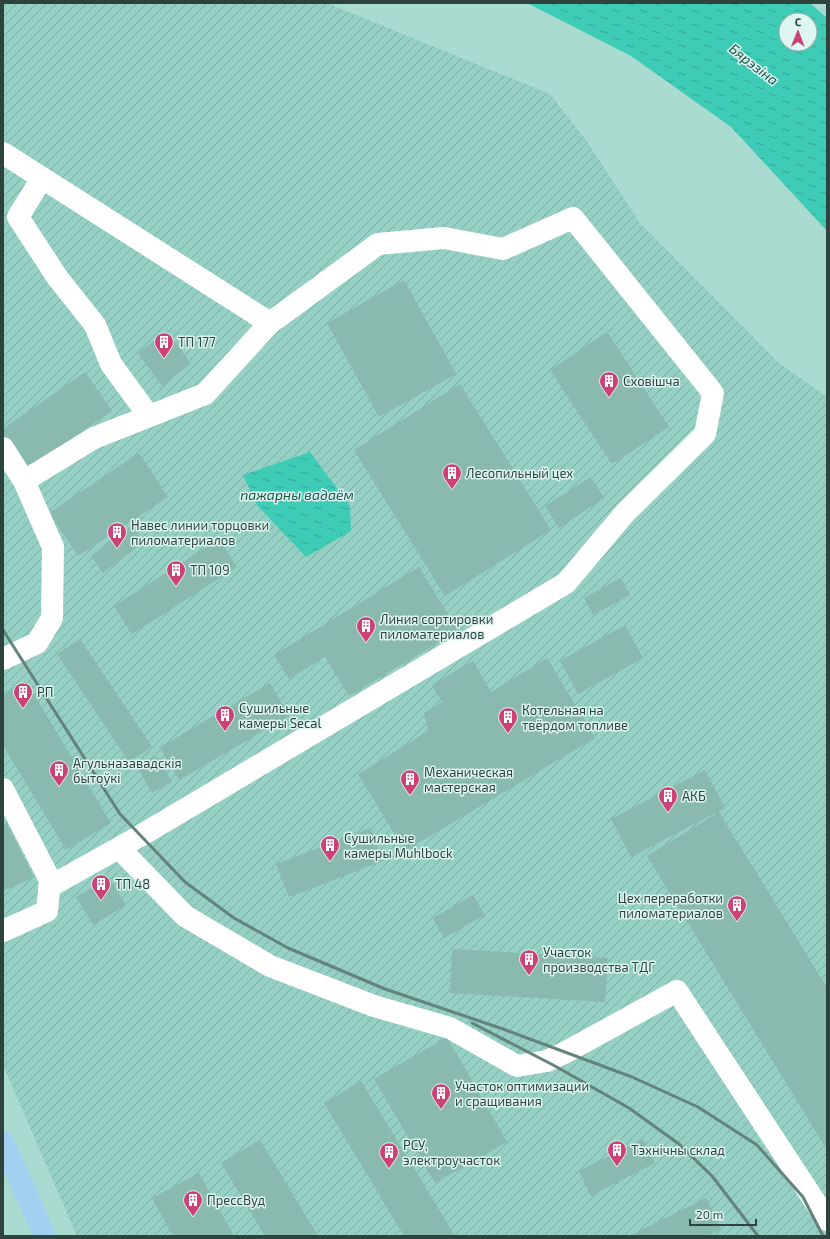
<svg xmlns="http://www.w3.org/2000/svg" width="830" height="1239" font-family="'Exo 2',sans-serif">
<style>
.industrial{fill:url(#industrial-furrows)}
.water{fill:url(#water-ripples);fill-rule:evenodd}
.building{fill:#8ab9af}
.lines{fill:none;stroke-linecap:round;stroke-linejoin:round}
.minor{stroke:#fff;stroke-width:22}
.major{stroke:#a1d0f1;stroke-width:22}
.rail{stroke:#63837c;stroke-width:3}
.labels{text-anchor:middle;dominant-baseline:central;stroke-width:3;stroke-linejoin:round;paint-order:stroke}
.poi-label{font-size:13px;fill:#2e423e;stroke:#def6f1;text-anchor:start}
.water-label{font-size:14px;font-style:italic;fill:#185249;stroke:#def6f1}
</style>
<defs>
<pattern id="industrial-furrows" width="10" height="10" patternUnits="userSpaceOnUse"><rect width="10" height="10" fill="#96d0c5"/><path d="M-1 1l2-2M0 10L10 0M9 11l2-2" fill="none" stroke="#7baaa1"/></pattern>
<pattern id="water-ripples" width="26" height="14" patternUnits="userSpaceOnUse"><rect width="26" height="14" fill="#3eccb7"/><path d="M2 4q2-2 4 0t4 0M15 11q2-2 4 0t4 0" fill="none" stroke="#34a796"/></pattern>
</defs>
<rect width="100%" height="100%" fill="#aadbd1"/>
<path class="industrial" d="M3,3H327L550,94L586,140L640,223L779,363L827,397V1236H77L3,1065Z"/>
<path class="water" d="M527,3H810L827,18V231L731,127L631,56ZM786,20H810V44H786Z
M310,452L350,506L351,531L306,557L257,505L243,475Z"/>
<path class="building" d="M404,280L456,374L379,417L327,323Z
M167,331L191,364L162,386L138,353Z
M607,332L669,427L612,464L550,370Z
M85,372L112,411L26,470L3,437V429Z
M460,384L551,530L445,596L354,450Z
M139,453L168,497L78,556L49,513Z
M591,477L604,498L559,528L545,506Z
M131,526L144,542L103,573L91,556Z
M219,539L237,567L132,634L114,606Z
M419,567L458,631L349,696L325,657L289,679L274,655Z
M621,578L630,595L593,615L584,598Z
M625,625L643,658L578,694L560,661Z
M80,639L152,747L129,762L57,654Z
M547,658L595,738L405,851L358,774L414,740L428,730L424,713L442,702L432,685L473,661L491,692Z
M26,681L111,823L66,850L3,745V694Z
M270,683L289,716L179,780L160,747Z
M157,756L172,782L152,793L137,767Z
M705,770L725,808L631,857L611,819Z
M719,812L827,988V1150L647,856Z
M7,824L34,877L3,891V826Z
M371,828L383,861L289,897L276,864Z
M109,877L126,905L93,925L76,897Z
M473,895L485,915L444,938L433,918Z
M452,949L608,958L605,1002L450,993Z
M447,1037L507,1142L435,1183L374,1079Z
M361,1081L455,1236H404L324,1103Z
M643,1139L655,1163L591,1196L579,1171Z
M260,1140L318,1236H265L221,1163Z
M199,1173L234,1236H173L152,1198Z
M706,1198L721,1229L708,1236H629Z"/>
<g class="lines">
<path class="minor" d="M3,153L270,323L205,394L94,438L24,481L53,547L52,618L37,643L3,659
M42,178L18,217L57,277L95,325L111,364L149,416
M3,448L24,481
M3,789L50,880L47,911L3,931
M119,848L185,916L270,966L374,1006L450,1028L517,1066L547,1061L566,1052L677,991L827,1220
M49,887L140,836L566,583L625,513L705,434L713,393L573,218L503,249L444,238L378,244L270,323"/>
<path class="major" d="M3,1142L45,1236"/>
<path class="rail" d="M3,630L120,814L185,882L234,918L288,948L385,989L503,1029L632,1077L698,1107L757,1145L803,1197L823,1236
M472,1023L555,1066L629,1108L679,1144L712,1176L758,1236"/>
</g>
<defs>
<g id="building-pin" transform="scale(1)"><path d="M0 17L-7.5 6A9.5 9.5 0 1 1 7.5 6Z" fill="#cc4176" stroke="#def6f1"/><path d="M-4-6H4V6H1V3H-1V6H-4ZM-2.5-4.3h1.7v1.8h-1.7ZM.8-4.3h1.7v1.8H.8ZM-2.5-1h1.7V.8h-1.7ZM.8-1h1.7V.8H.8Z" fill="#fff"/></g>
</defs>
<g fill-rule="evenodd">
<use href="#building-pin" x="164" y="342"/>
<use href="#building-pin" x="609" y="381"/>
<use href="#building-pin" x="452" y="473"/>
<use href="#building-pin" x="117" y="532"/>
<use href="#building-pin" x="176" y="570"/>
<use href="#building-pin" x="366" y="626"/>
<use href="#building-pin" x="23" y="692"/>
<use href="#building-pin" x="225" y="715"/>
<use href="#building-pin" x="508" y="717"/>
<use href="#building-pin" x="59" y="770"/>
<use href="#building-pin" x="410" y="779"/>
<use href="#building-pin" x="668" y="796"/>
<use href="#building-pin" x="330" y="845"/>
<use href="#building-pin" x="101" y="884"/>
<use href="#building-pin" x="737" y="905"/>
<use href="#building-pin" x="529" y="959"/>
<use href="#building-pin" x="441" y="1093"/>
<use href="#building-pin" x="617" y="1150"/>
<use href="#building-pin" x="389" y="1152"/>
<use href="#building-pin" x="193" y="1200"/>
</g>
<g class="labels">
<g class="poi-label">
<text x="178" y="342">ТП 177</text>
<text x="623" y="381">Сховішча</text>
<text x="466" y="473">Лесопильный цех</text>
<text x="131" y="525">Навес линии торцовки<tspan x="131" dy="15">пиломатериалов</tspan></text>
<text x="190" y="570">ТП 109</text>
<text x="380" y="619">Линия сортировки<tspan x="380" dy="15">пиломатериалов</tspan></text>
<text x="37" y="692">РП</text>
<text x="239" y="708">Сушильные<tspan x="239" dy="15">камеры Secal</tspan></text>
<text x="522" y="710">Котельная на<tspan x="522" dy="15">твёрдом топливе</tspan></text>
<text x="73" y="763">Агульназавадскія<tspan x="73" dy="15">бытоўкі</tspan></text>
<text x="424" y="772">Механическая<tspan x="424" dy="15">мастерская</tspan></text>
<text x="682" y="796">АКБ</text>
<text x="344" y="838">Cушильные<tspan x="344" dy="15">камеры Muhlbock</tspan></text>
<text x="115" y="884">ТП 48</text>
<text x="723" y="898" text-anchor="end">Цех переработки<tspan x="723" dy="15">пиломатериалов</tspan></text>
<text x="543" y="952">Участок<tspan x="543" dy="15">производства ТДГ</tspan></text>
<text x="455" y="1086">Участок оптимизации<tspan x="455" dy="15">и сращивания</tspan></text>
<text x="403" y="1145">РСУ,<tspan x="403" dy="15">электроучасток</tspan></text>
<text x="631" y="1150">Тэхнічны склад</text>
<text x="207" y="1200">ПрессВуд</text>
</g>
<g class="water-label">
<text transform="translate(754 64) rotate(38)">Бярэзіна</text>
<text x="297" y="494">пажарны вадаём</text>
</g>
</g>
<rect width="830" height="1239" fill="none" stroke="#2e423e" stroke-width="8"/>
<g transform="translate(798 32) rotate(1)"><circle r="19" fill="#def6f1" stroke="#98aea9"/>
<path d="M0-3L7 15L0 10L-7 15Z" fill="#cc4176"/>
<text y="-6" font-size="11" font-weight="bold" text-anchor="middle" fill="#2e423e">С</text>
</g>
<path d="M690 1219v6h66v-6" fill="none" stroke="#2e423e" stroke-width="2"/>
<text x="696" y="1219" font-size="12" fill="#2e423e" stroke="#def6f1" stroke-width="3" paint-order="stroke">20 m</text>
</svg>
